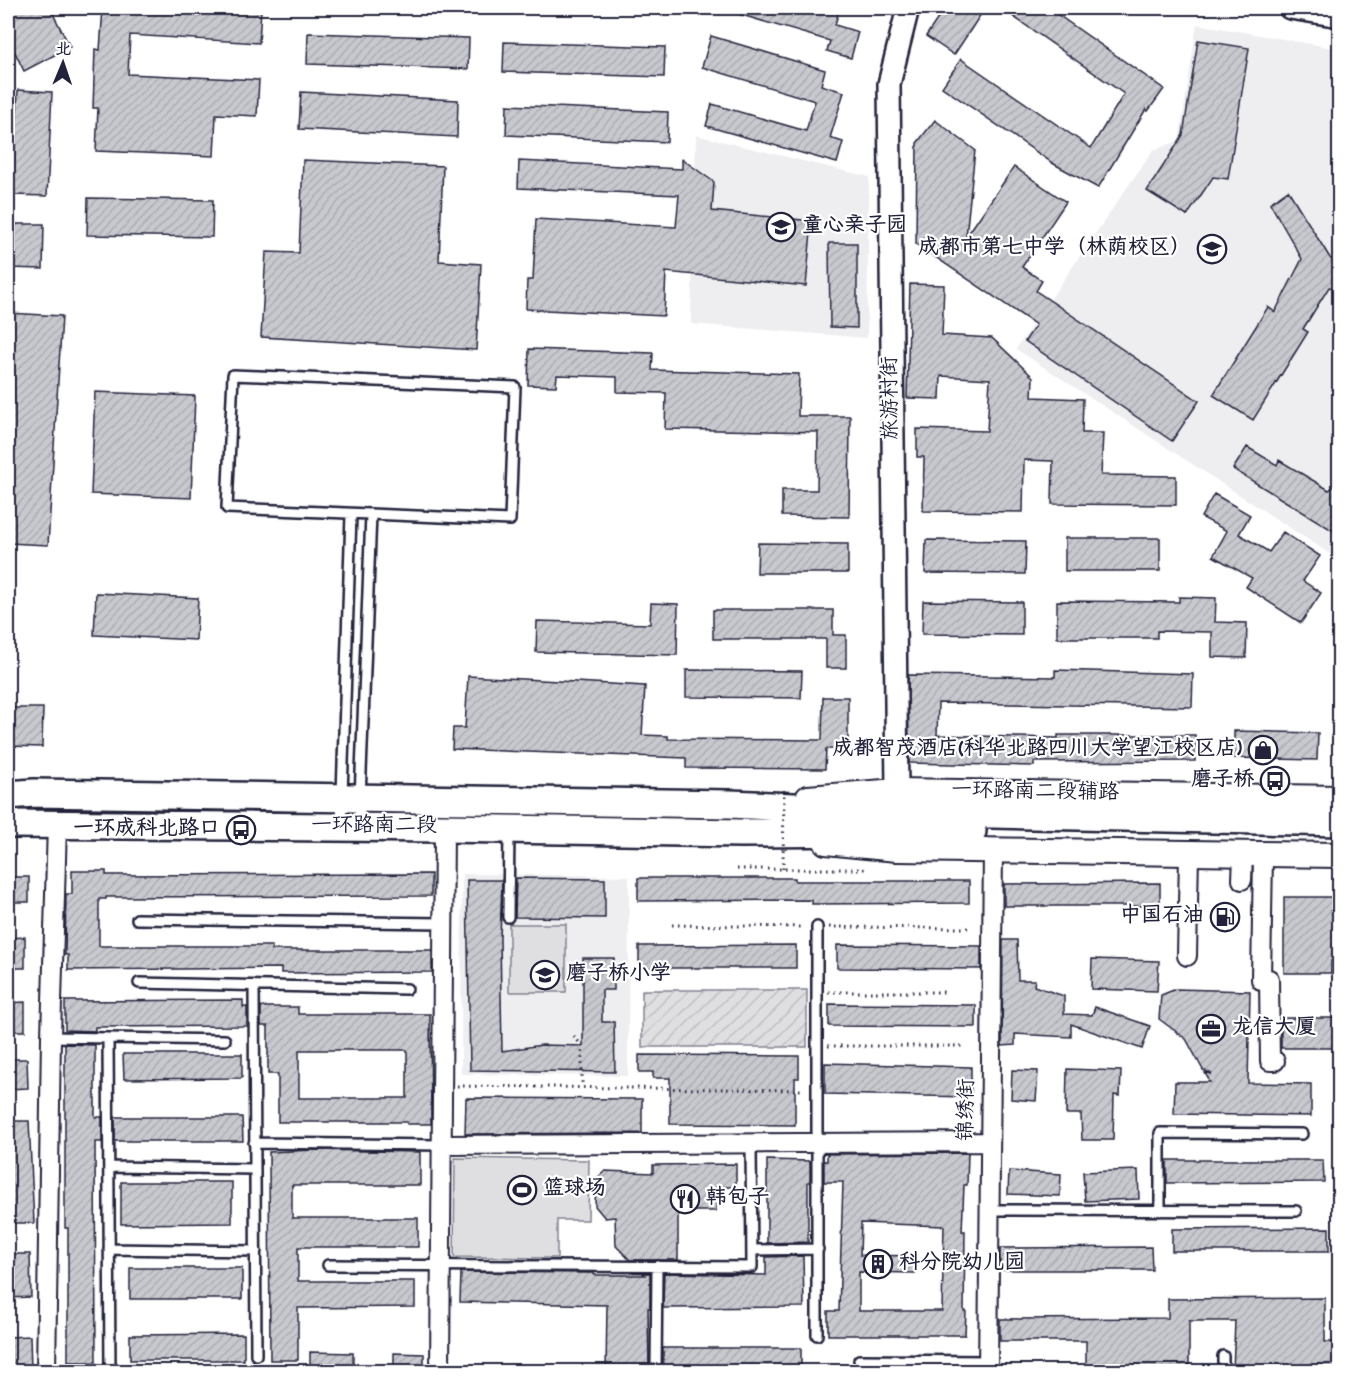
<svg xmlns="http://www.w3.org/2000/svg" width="1347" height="1379" font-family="Dekko,'LXGW WenKai TC',sans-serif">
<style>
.built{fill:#eeeef1}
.park{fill:#dfdfe2;stroke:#80808e;stroke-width:1.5}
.garden{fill:url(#garden-furrows);stroke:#80808e;stroke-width:1.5}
.building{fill:url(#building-hatch);stroke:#22223b;stroke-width:1.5;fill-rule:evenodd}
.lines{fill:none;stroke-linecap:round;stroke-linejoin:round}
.service-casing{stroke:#22223b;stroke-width:14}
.minor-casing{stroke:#22223b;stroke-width:22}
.tertiary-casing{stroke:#22223b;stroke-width:26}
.secondary-casing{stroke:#22223b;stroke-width:28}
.primary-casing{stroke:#22223b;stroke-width:32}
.path{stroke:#22223b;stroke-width:3;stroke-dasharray:1.5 4.5;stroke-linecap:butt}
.service{stroke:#fff;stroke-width:9}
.minor{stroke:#fff;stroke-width:18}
.tertiary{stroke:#fff;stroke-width:21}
.secondary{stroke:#fff;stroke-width:24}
.primary{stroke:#fff;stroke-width:27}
.path-bridge{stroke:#22223b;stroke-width:3;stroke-dasharray:1.5 4.5;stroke-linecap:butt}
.labels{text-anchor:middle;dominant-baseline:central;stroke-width:4.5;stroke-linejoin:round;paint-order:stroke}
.poi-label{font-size:21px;font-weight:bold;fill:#22223b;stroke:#fff;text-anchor:start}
.street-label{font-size:21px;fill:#22223b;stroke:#fff}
</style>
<defs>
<pattern id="garden-furrows" width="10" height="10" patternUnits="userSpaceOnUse" patternTransform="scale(1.5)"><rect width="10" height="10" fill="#dfdfe2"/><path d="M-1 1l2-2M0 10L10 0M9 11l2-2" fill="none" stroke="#bfbfc3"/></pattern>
<pattern id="building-hatch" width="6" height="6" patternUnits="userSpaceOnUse" patternTransform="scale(1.5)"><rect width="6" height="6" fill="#c8c8cf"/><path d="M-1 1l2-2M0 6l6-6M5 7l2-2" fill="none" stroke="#acacb3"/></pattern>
</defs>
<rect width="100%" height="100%" fill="#fff"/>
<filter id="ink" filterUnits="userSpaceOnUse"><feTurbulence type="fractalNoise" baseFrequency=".0167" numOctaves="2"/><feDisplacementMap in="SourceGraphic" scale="12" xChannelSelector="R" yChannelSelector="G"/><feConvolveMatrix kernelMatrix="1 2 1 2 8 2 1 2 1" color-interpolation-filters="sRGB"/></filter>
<g filter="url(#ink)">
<path class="built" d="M1197,24L1339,49V560L1016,349L1153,150L1179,141Z
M696,135L869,177L867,338L691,324Z
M462,874L629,876L628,1076L461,1074Z"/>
<path class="park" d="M509,924H566V992H509Z
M455,1158L589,1160L588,1220H557V1258L454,1257Z"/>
<path class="garden" d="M642,990H807V1047H642Z"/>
<path class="building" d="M16,8H50L70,47L24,71L8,38V12Z
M103,8H261L259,43L130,35L128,74L259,80L257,116L216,114L214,156L96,151L98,108H93L95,49L100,50Z
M729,8H830L839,10L835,25L858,32L851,58L827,51L830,41L728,11Z
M945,8H985L954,55L926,36Z
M1001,8H1048L1164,89L1148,111L1146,109L1098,188L1054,164L942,87L961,59L1091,148L1124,94Z
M308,33L469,38L468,69L307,64Z
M711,36L825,70L821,85L844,92L830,138L843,142L837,163L706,126L712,104L806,131L815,101L702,67Z
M1198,40L1249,48L1228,179L1213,177L1187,216L1147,191L1183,135Z
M504,42L665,47L664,77L503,72Z
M18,90L52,92L47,196L12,195Z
M301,92L458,100L457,137L299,129Z
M507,105L668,112L667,142L506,135Z
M935,120L975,150L966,237L1014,167L1066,202L1022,267L1042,281L1036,291L1199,401L1172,441L1025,341L1036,325L916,244L917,143Z
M682,159L714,182L712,211L812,221L806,286L666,272L664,316L526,309L527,280H533L536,219L676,227L679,195L518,188L519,161L682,169Z
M303,160L443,166L439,261L481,264L476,350L261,337L266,252L299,253Z
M1288,190L1330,258L1340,267V289L1329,287L1303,329L1308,332L1253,420L1213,395L1268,307L1275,312L1302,259L1270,203Z
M88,198L213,200L212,237L87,235Z
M8,224H44L43,269L8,268Z
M829,243H857V328L830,327Z
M910,284L944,285L942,335L992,338L1033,377L1032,397L1083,399L1082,433H1103L1101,475L1176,476V505L1052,504L1053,461L1024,460L1023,512L923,511L924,457H917V429L987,431L990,379L941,376L940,399L907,398Z
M8,313L62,316L48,545L8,543Z
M529,349L653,353L652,370L799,374L798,416H850L849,517L782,516V490H817L818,432L665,429L666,393L617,392V377L557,375L556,386L528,385Z
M95,392L195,396L191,498L91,494Z
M1247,447L1277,465L1279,460L1329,490L1340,482V535L1233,469Z
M1214,494L1250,515L1239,534L1269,552L1283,532L1320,556L1303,581L1321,593L1301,623L1246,587L1252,578L1213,556L1227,531L1201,517Z
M1065,538H1160V571H1065Z
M926,540L1026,541L1025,574L925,573Z
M758,543L848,544V573H757Z
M96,593L198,598L196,640L94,635Z
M1179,597L1216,598L1215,622L1247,623L1246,658L1212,657V632L1157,631V638H1057V601L1179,602Z
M923,601L1022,602V635L922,634Z
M651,603L678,604L677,655L536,652L537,621L650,624Z
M713,610H833V635H846V668H826V639H713Z
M686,670L802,671L801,698L686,697Z
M1055,670L1193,674L1192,707L938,703L937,735L1058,738V735H1195V761L1034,762V766L909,763L908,675L1055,677Z
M468,676L645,686L642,735L668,736V739L822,740L823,697H848V749H826L825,769L686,768V758L452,749L453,728H465Z
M8,708H43L42,747L8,746Z
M1234,731L1318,733L1317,760L1234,758Z
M72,871H106V875L431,874V896L106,897V899H99V946H272V950H432V972L281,973V968L68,970V955H65L66,894H72Z
M8,877H29V902H8Z
M516,878L605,879V918L515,917Z
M638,878H795V881H969V903L812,904V900L638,901Z
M467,880H502L500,939L502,1051L542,1045L583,1046V958H614V990H602V1022H614L615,1072L470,1070Z
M1160,883V906H1004V884Z
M1284,897H1332V915H1340V961H1331V973H1284Z
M25,937V968H8V938Z
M1003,940H1017L1018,980H1035L1034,986L1064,996V1014L1092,1015L1095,1007L1150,1026L1142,1049L1071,1024V1037L1015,1034V1045L1002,1046Z
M796,945V968H639V946Z
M837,945L981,946V969L837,968Z
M1092,959L1159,961L1157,991L1091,989Z
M1176,989L1250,991L1248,1083L1311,1084V1116L1174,1114L1175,1082H1210L1205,1073L1212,1074L1203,1070L1186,1039L1159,1019L1161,995Z
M243,1000V1007H247V1026L95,1027V1031L65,1030V1001Z
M25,1002V1031H8V1003Z
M829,1004L976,1005V1027L829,1026Z
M261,1007H298V1014H430L431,1124H407V1122H278V1074H268V1026H261ZM299,1050H407V1098H299Z
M1281,1018H1340V1048H1281Z
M65,1044L95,1045V1117H102V1142H95L96,1362H68V1228H65Z
M123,1054H242V1078L124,1079Z
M639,1055L799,1056V1078H795V1125L670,1124V1078H653V1072H639Z
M8,1059H27L28,1088L8,1089Z
M825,1063L971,1067V1097L825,1094Z
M1067,1069L1121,1071L1120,1096L1114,1095L1113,1140H1082L1081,1114H1066Z
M1012,1070L1038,1071L1036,1101L1011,1099Z
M466,1098L642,1099V1133L465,1134Z
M115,1117H242L243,1141H115Z
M8,1121H29L34,1223H8Z
M315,1150L420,1152V1185H292V1218H418V1247H298V1281H415V1307L298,1308V1360H270L269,1152Z
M968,1153L967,1185H964L962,1231H965L964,1311H966L965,1335H828V1311H839L843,1182H824V1161H827V1154ZM861,1223L944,1226L942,1311H859V1272L915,1273L916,1256L860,1255Z
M767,1160L810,1161V1182H808V1242L767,1243Z
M1167,1160H1323L1324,1182L1167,1183Z
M736,1164V1187H716V1211H678V1260H630L616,1246L615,1217L605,1218L595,1206L596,1179L605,1171L653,1173V1165Z
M1138,1170L1139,1199L1085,1201L1083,1172Z
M1009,1171L1061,1174L1060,1196L1008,1194Z
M121,1182H232V1223L121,1224Z
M1329,1228V1251H1172V1229Z
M1151,1247L1152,1270H1000V1248Z
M8,1254H30L31,1297L8,1298Z
M803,1256L804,1307L663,1308L664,1273L766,1275V1257Z
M130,1268H242V1299H130Z
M461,1272L594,1273V1275H645L643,1273H650V1308H648L649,1371H606L607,1305L460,1302Z
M1325,1298V1342H1340V1371H1233L1235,1321H1189V1371H1086V1341H1000V1319L1168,1318V1299Z
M244,1334V1360H130V1335Z
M30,1336L31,1371H8V1337Z
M663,1348H801V1371H663Z
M310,1352L353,1353V1371H310Z
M394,1353L424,1354V1371H394Z"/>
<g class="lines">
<g class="service-casing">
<path id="service" d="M233,375L515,387L510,520L227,508Z
M359,824L371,514
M341,826L351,514
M508,917L509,831
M137,919L443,923
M817,927V1335
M139,983L407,989
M254,986L256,1355
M51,1037L225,1040
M108,1038L110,1372
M254,1143L442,1145
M109,1167L254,1169
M990,1210L1296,1211
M1160,1211V1133L1302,1134
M109,1249L256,1251
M752,1250L818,1249
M328,1265L752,1267L751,1143
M859,1360L988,1361
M656,1372L657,1266
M1223,1372V1356"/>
</g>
<g class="minor-casing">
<path id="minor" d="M1263,855L1261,980L1269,979L1270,1061H1275
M1242,880L1243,855
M1187,956L1189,854
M442,1145L990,1142
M46,1372L51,1037L57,824
M440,1372L444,828
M988,1372L993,850"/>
</g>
<g class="tertiary-casing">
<path id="tertiary" d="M1290,8L1340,16
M897,791L889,84L908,8"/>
</g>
<g class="secondary-casing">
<path id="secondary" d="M808,798L897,791L1340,798
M826,842L897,849L1340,855"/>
</g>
<g class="primary-casing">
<path id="primary" d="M8,795L34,793L730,804L905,812L1340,822
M8,824L444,828L741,833L972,831"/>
</g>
<path class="path" d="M737,869H866
M672,925L804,927
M829,927L968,928
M828,992H944
M574,1036L582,1046V1087
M828,1046H964
M457,1086L804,1090"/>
<use href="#service" class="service"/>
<use href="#minor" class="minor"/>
<use href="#tertiary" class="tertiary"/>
<use href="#secondary" class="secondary"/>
<use href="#primary" class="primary"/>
<path class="path-bridge" d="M783,869L784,790"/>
</g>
</g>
<defs>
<g id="school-ring" transform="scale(1.5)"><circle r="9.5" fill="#fff" stroke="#22223b" stroke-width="1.5"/><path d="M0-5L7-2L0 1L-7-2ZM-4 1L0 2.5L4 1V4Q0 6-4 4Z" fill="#22223b"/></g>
<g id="shop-ring" transform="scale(1.5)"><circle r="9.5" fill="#fff" stroke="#22223b" stroke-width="1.5"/><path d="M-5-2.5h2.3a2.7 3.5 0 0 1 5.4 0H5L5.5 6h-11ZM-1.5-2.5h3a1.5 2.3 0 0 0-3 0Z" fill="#22223b"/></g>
<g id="bus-ring" transform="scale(1.5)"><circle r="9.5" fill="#fff" stroke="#22223b" stroke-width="1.5"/><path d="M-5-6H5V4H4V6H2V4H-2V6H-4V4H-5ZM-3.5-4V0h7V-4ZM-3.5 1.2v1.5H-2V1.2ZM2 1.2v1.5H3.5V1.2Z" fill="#22223b"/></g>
<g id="fuel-ring" transform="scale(1.5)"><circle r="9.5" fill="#fff" stroke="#22223b" stroke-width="1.5"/><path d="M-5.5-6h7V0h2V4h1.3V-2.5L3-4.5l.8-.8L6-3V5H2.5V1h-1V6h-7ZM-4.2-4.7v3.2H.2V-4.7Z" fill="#22223b"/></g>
<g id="office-ring" transform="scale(1.5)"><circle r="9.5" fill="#fff" stroke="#22223b" stroke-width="1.5"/><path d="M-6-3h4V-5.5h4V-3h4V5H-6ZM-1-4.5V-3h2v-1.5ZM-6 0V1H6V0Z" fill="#22223b"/></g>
<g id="stadium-ring" transform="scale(1.5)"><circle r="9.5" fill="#fff" stroke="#22223b" stroke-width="1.5"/><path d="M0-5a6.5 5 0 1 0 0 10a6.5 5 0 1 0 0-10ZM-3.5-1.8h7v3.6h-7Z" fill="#22223b"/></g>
<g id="restaurant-ring" transform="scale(1.5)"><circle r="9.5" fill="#fff" stroke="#22223b" stroke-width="1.5"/><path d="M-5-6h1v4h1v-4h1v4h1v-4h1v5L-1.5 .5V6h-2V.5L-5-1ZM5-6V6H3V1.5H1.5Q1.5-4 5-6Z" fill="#22223b"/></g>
<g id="building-ring" transform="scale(1.5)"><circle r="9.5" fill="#fff" stroke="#22223b" stroke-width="1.5"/><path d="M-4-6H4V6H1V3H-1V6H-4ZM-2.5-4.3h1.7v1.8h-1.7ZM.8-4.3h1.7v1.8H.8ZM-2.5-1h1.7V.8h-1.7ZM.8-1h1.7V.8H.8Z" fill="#22223b"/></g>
</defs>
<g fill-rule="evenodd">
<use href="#school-ring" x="781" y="227"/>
<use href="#school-ring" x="1212" y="249"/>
<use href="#shop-ring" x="1263" y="750"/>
<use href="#bus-ring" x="1275" y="781"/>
<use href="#bus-ring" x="241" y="830"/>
<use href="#fuel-ring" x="1225" y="917"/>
<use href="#school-ring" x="545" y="975"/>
<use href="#office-ring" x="1211" y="1029"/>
<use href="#stadium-ring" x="522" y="1190"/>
<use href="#restaurant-ring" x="685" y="1199"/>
<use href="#building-ring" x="878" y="1264"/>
</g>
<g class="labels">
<g class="poi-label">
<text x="802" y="227">童心亲子园</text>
<text x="1191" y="249" text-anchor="end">成都市第七中学（林荫校区）</text>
<text x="1242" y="750" text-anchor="end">成都智茂酒店(科华北路四川大学望江校区店)</text>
<text x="1254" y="781" text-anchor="end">磨子桥</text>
<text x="220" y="830" text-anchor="end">一环成科北路口</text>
<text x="1204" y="917" text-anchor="end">中国石油</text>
<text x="566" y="975">磨子桥小学</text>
<text x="1232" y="1029">龙信大厦</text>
<text x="543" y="1190">篮球场</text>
<text x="706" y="1199">韩包子</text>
<text x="899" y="1264">科分院幼儿园</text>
</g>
<g class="street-label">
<text transform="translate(892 398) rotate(-91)">旅游村街</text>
<text transform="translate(1035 793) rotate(1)">一环路南二段辅路</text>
<text x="374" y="827">一环路南二段</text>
<text transform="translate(968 1110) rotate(-89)">锦绣街</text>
</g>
</g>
<rect width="1347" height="1379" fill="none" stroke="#fff" stroke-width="30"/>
<rect x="15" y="15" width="1317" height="1349" fill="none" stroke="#22223b" stroke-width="2" filter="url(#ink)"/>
<g transform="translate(63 63) rotate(2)" stroke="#ffffff" stroke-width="4.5" paint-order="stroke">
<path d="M0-4.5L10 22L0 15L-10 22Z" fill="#22223b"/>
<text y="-9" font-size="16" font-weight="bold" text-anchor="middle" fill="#22223b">北</text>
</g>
</svg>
